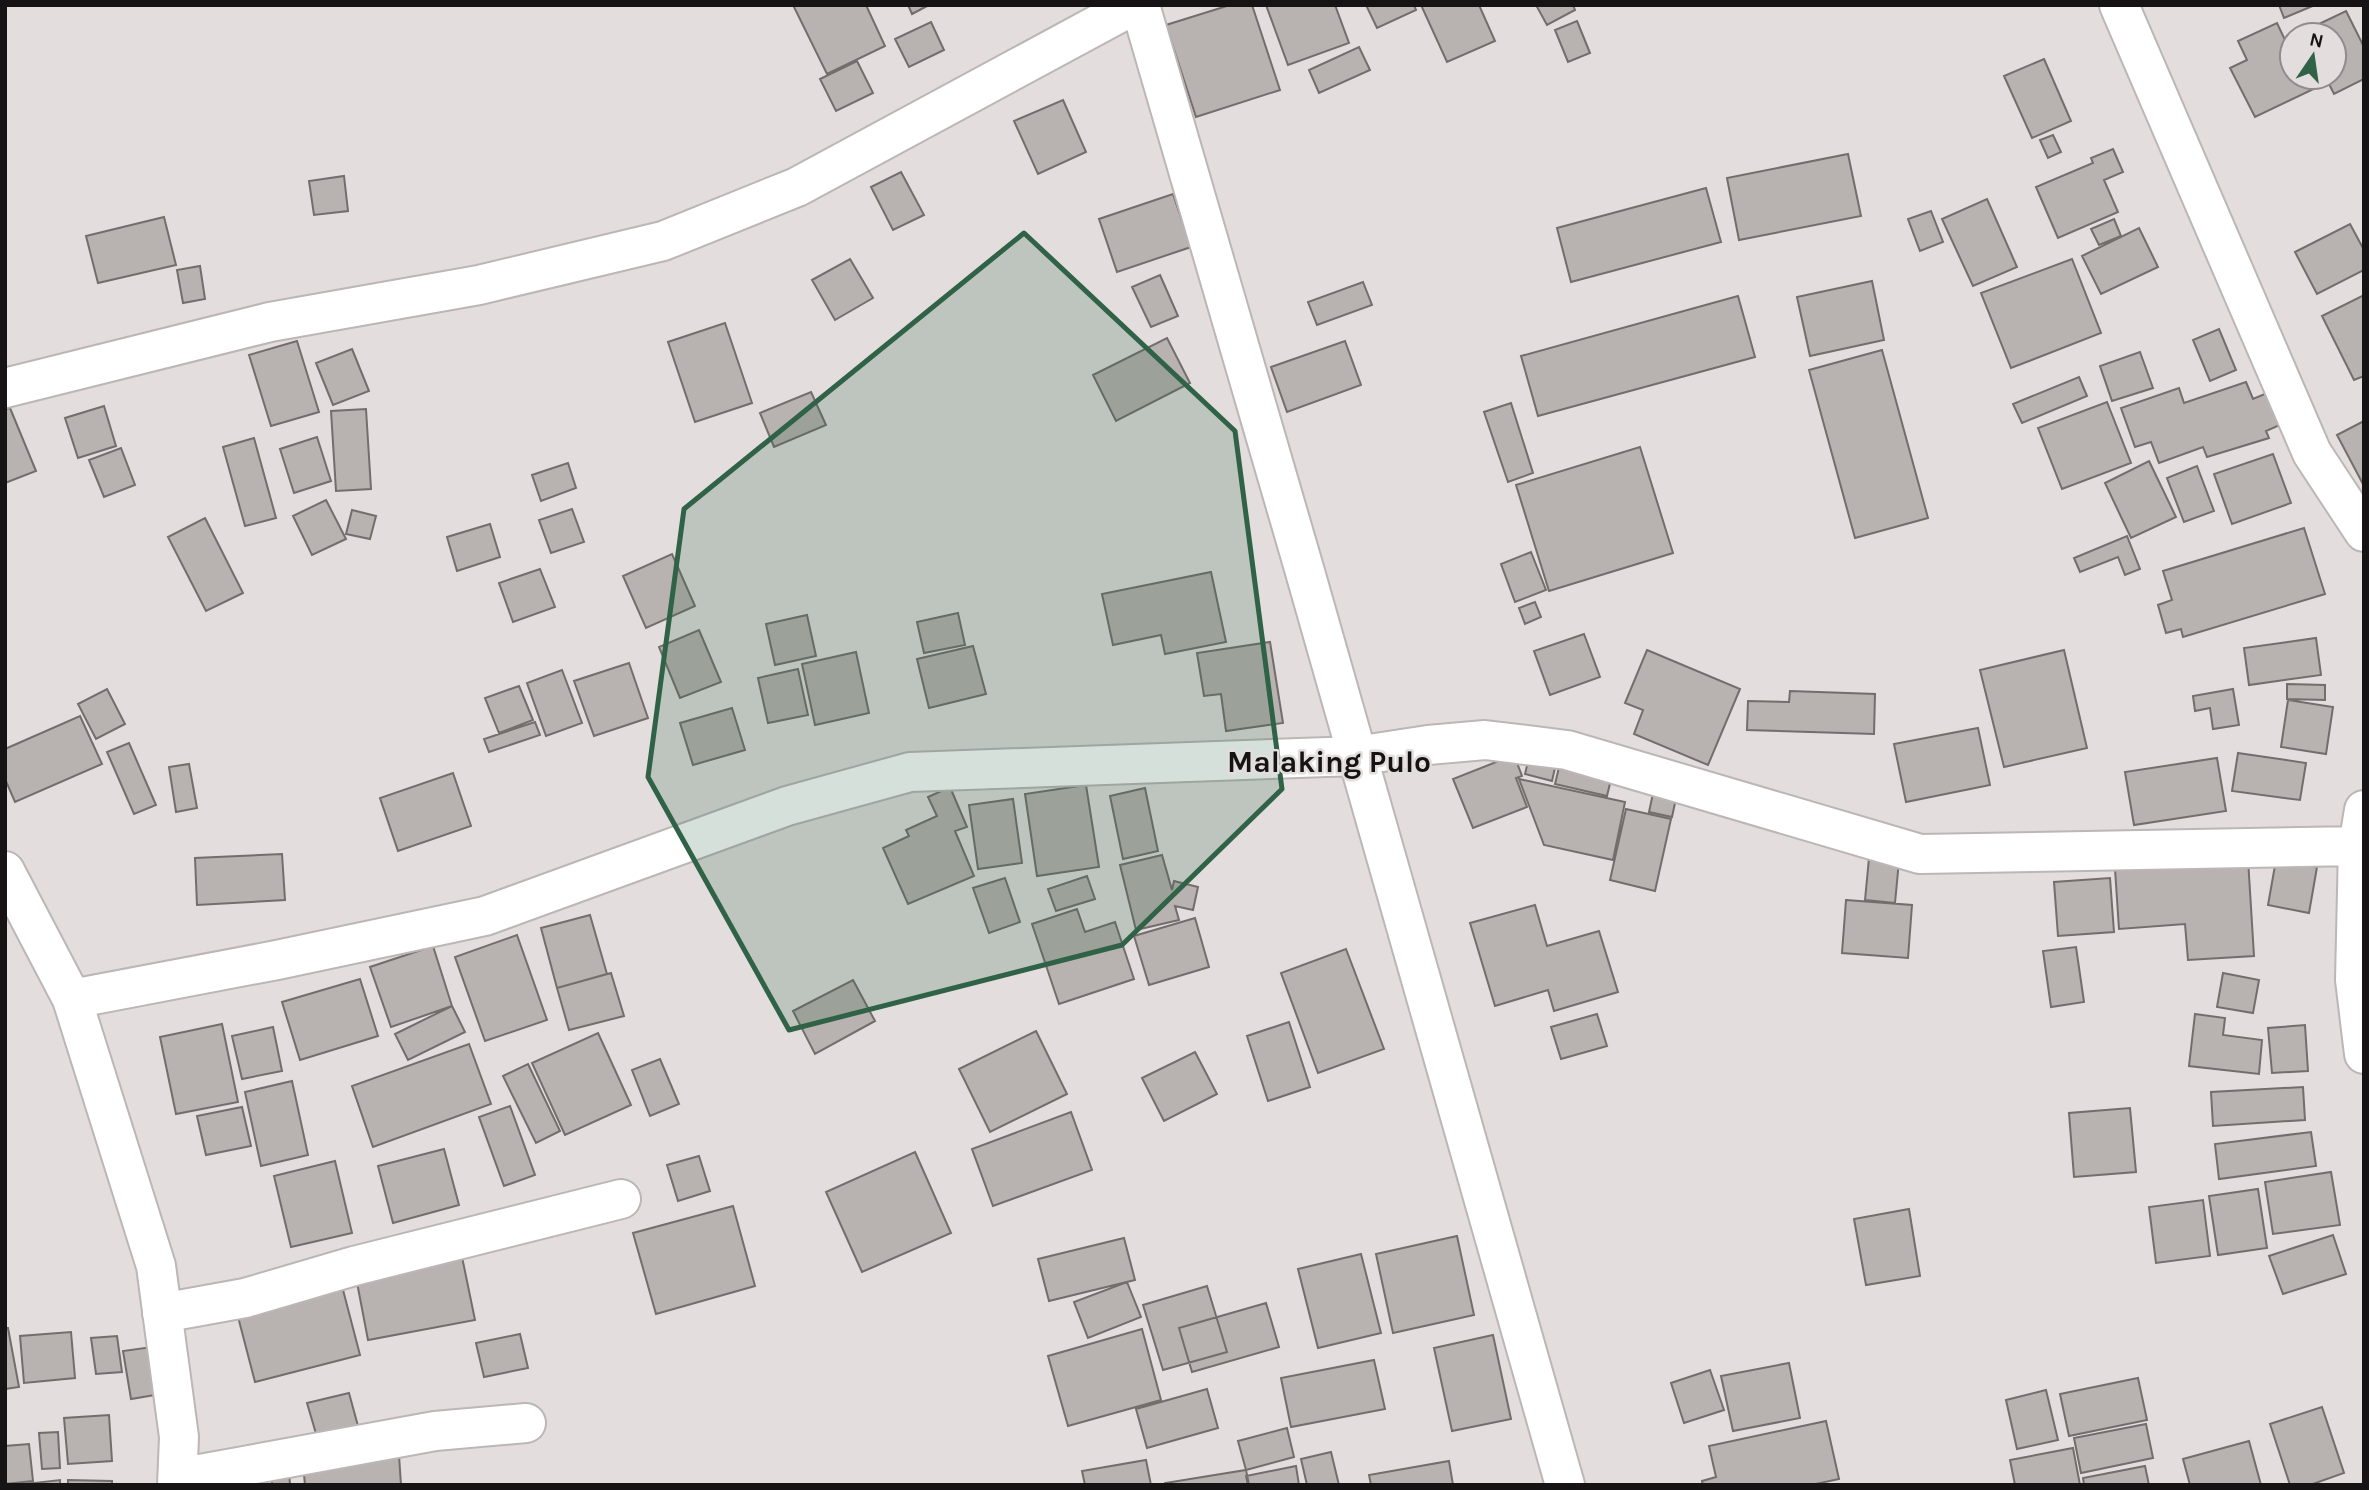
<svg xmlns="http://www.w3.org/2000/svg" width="2369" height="1490" font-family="Karla,sans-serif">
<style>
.building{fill:#b8b2b0;stroke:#736e6c;stroke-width:2}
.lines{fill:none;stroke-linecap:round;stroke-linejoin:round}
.minor-casing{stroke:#bcb6b6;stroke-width:42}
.minor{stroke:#fff;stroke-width:38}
.marked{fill:#2f6246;fill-opacity:0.2;stroke:#2f6246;stroke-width:5;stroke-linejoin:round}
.labels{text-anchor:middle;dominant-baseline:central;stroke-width:5;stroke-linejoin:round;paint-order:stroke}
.quarter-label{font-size:30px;font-weight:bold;fill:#151313;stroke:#e3dddd}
</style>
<rect width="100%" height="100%" fill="#e3dddd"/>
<path class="building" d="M793,5H866L885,46L827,74Z
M908,5H929L912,14Z
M1230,5H1252L1280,90L1196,117L1166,25Z
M1266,5H1335L1349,43L1288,65Z
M1366,5H1414L1416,10L1377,28Z
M1421,5H1479L1495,41L1447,62Z
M1536,5H1573L1575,10L1547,25Z
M2279,5H2315L2284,18Z
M2346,11L2364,47V79L2334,94L2328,82L2255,117L2230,68L2247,60L2238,41L2277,23L2285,40L2292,37V77H2334V35H2296Z
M1577,21L1590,53L1568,62L1555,30Z
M931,22L944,50L909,67L895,39Z
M1359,47L1370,70L1319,93L1309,70Z
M2044,59L2071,121L2032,138L2004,76Z
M857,61L873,93L836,111L820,79Z
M1063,100L1086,152L1038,174L1014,121Z
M2053,135L2061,152L2048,158L2040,140Z
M2113,149L2123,172L2104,180L2118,212L2058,238L2036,187L2093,163L2091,158Z
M1848,154L1861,216L1739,240L1727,178Z
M901,172L924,215L893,230L871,187Z
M344,176L348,211L314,215L309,181Z
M1706,188L1721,242L1571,282L1557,228Z
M1173,194L1191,247L1117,272L1099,219Z
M1987,199L2017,267L1973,286L1942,219Z
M1931,211L1943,242L1920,251L1908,219Z
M164,217L176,265L98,283L86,236Z
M2114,219L2121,236L2099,245L2091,229Z
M2350,224L2364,250V270L2317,294L2295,252Z
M2139,228L2158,267L2101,294L2082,256Z
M850,259L873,298L835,320L812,280Z
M2072,259L2101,333L2011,368L1981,293Z
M200,266L205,299L183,303L177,270Z
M1160,275L1178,316L1151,327L1132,287Z
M1872,281L1884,340L1810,356L1797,297Z
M1363,282L1372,305L1317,325L1308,302Z
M2364,295V376L2354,380L2322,316Z
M1738,296L1755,357L1538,416L1521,356Z
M725,323L752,403L695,422L668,342Z
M2219,329L2236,370L2210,381L2193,340Z
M1167,338L1190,383L1116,421L1093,375Z
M297,341L319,412L271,426L249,355Z
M1345,341L1361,385L1287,412L1271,367Z
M352,349L369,391L333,405L316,363Z
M1882,350L1928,518L1855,538L1809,370Z
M2140,352L2153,388L2112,401L2100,366Z
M2079,377L2087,396L2022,423L2013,404Z
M2246,382L2253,399L2279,388L2291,420L2266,431L2269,438L2207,457L2203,447L2159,463L2151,442L2135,447L2121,408L2179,388L2184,403Z
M811,392L826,425L774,447L760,413Z
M2107,402L2131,463L2062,489L2038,428Z
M1511,403L1533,473L1508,482L1484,412Z
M104,406L116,446L78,458L65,418Z
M10,408L36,471L5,483V409Z
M366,409L371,489L336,491L331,411Z
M2364,421V486L2337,435Z
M317,437L331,481L294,493L280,449Z
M254,438L276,518L245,526L223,447Z
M1640,447L1673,553L1549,591L1516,485Z
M121,448L135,485L104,497L89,460Z
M2273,454L2291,503L2232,524L2214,474Z
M2149,461L2176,517L2131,538L2105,483Z
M568,463L576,488L541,501L532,475Z
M2197,466L2214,511L2184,522L2167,478Z
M326,500L346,539L312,555L293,516Z
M572,509L584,542L551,553L539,520Z
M352,510L376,516L370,539L346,534Z
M205,518L243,593L206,611L168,537Z
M490,524L500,557L457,571L447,537Z
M2304,528L2325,594L2183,637L2181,629L2166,633L2158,605L2172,600L2163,571Z
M2127,536L2140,569L2125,575L2118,557L2080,572L2074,558Z
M1531,552L1546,590L1515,602L1501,564Z
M672,554L695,606L646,628L623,576Z
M540,569L555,607L513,622L499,583Z
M1211,572L1226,642L1165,654L1161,635L1113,645L1102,594Z
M1535,602L1541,617L1525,624L1519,608Z
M958,613L965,645L924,653L917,622Z
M807,615L816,656L775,665L766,624Z
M699,630L721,682L680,698L659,647Z
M1584,634L1600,677L1550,695L1534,651Z
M2316,638L2321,675L2249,685L2244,648Z
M1270,642L1283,723L1226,731L1221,694L1204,696L1197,653Z
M973,646L986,694L929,708L917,659Z
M1647,650L1740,689L1708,765L1634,734L1643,710L1625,703Z
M2064,650L2087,748L2004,767L1980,670Z
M856,652L869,713L815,725L802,664Z
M629,663L648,718L594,736L574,681Z
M798,669L808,715L768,723L758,678Z
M562,670L582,723L546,736L527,683Z
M2287,684L2325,685V700L2287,699Z
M519,686L533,720L499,733L485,698Z
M107,689L125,724L96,739L78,704Z
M2233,689L2239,725L2213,729L2210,708L2195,711L2193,696Z
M1790,691L1875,694L1874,734L1747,730L1748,701L1789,702Z
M2288,700L2333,707L2326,754L2281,747Z
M732,708L745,750L693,765L680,723Z
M80,716L102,764L15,802L5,779V749Z
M535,722L540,735L489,752L484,739Z
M1978,728L1990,785L1906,802L1894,744Z
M129,743L156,805L134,814L107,752Z
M1530,753L1557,759L1552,781L1525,774Z
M2238,753L2306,763L2300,800L2232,791Z
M1514,755L1522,776L1516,778L1527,807L1473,828L1453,779Z
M2217,758L2226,811L2134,825L2125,772Z
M1561,759L1613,771L1607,796L1555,784Z
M189,764L197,808L176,812L169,767Z
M453,773L471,826L398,851L380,798Z
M1519,779L1625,802L1613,860L1544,845Z
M1655,784L1678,789L1672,817L1649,812Z
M1086,785L1099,867L1037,876L1025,794Z
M950,787L967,827L955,831L974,876L908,904L883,848L909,836L906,830L937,816L928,797Z
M1145,788L1158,851L1123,859L1110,796Z
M1013,799L1022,863L978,869L969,805Z
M1626,809L1671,819L1655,891L1610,880Z
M282,854L285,900L197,905L195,858Z
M1162,855L1172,890L1174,881L1198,887L1193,910L1175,906L1179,920L1136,930L1120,865Z
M1869,858L1899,861L1895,903L1865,900Z
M2248,859L2254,956L2188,960L2185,924L2119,929L2115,869Z
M2276,860L2317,867L2309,913L2268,905Z
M1087,876L1095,899L1056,911L1048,889Z
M1005,878L1020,922L989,933L973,888Z
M2110,878L2114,932L2058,936L2054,882Z
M1846,900L1912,905L1908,958L1842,953Z
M1535,905L1547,946L1599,931L1618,992L1554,1011L1548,990L1495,1006L1470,923Z
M1077,909L1085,932L1115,922L1134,979L1059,1004L1032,924Z
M590,915L607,974L557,988L541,928Z
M1195,918L1209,967L1149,985L1134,936Z
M517,935L547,1020L485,1041L455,957Z
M433,946L452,1006L391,1027L370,967Z
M2076,947L2084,1002L2051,1007L2043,951Z
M1346,949L1384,1049L1318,1073L1281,973Z
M611,973L624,1016L569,1030L557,988Z
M2223,973L2259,980L2253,1013L2217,1007Z
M360,979L378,1036L300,1060L282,1002Z
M853,980L875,1021L815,1054L793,1011Z
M452,1006L465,1032L408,1060L395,1034Z
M1597,1014L1607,1046L1561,1059L1551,1027Z
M2195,1014L2225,1018L2223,1035L2262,1040L2259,1074L2189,1066Z
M1289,1022L1310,1087L1268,1101L1247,1036Z
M222,1024L238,1102L176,1114L160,1037Z
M2305,1025L2308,1071L2272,1073L2268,1028Z
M273,1027L282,1071L242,1079L232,1036Z
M1036,1031L1067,1094L990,1132L959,1069Z
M598,1033L631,1105L565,1135L532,1063Z
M469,1044L491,1104L373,1147L352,1086Z
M1195,1052L1217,1094L1164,1121L1142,1078Z
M660,1059L679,1104L650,1116L632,1070Z
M528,1064L560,1131L536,1143L503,1076Z
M292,1081L308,1155L261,1166L245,1092Z
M2303,1087L2305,1120L2213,1126L2211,1092Z
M510,1106L535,1175L504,1186L479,1117Z
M242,1107L251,1146L206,1155L197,1116Z
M2130,1108L2136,1172L2074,1177L2069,1113Z
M1071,1112L1092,1170L993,1206L972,1149Z
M2311,1132L2316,1166L2219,1179L2215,1144Z
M444,1149L459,1205L393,1223L378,1166Z
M915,1152L951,1233L862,1272L826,1192Z
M699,1156L710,1191L678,1201L667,1165Z
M335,1161L352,1233L291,1247L274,1176Z
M2331,1172L2340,1225L2273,1234L2265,1182Z
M2258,1189L2267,1248L2218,1255L2209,1196Z
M2203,1200L2210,1256L2156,1263L2149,1207Z
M733,1206L755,1286L656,1314L633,1233Z
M1909,1209L1920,1276L1866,1285L1854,1219Z
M2333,1235L2346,1274L2283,1294L2269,1256Z
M1457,1236L1474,1315L1393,1333L1376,1254Z
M1124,1238L1135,1280L1049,1301L1038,1259Z
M461,1252L475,1320L368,1340L355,1272Z
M1361,1254L1381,1333L1318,1348L1298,1269Z
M1127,1282L1141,1317L1088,1338L1074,1302Z
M342,1286L360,1355L255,1382L237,1313Z
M1207,1286L1227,1352L1163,1370L1143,1305Z
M1266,1303L1279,1347L1192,1372L1179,1328Z
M5,1328H8L19,1387L5,1389Z
M1142,1329L1161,1400L1068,1426L1048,1356Z
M71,1332L75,1378L24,1383L20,1336Z
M520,1334L528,1368L484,1377L476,1343Z
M1493,1335L1511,1419L1452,1431L1434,1348Z
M117,1336L122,1372L96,1374L91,1338Z
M159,1346L167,1393L131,1399L123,1351Z
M1374,1360L1385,1409L1291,1427L1281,1378Z
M1789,1363L1800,1418L1733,1431L1721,1376Z
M1710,1370L1724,1410L1684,1423L1671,1383Z
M2138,1378L2147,1420L2069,1436L2060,1394Z
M1207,1389L1218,1428L1147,1448L1136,1409Z
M2046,1390L2058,1440L2017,1449L2006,1400Z
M349,1393L358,1426L317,1437L307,1403Z
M2322,1407L2344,1473L2310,1485H2290L2270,1424Z
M109,1415L112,1461L68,1464L64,1418Z
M1826,1421L1839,1479L1811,1485H1703L1702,1481L1716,1477L1709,1446Z
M2146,1424L2153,1458L2081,1473L2074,1438Z
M1287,1428L1294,1457L1246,1470L1238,1441Z
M58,1432L60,1468L42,1469L39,1433Z
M2249,1441L2261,1485H2190L2183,1459Z
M29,1444L33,1481L5,1484V1446Z
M2073,1448L2080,1485H2015L2010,1460Z
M1331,1452L1339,1485H1307L1301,1459Z
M399,1455L401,1485H305L303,1464Z
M1146,1460L1151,1485H1085L1082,1471Z
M1449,1461L1453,1485H1371L1369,1475Z
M1296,1466L1299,1485H1248L1246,1476Z
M2145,1466L2149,1485H2084L2083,1478Z
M1246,1470L1249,1485H1165V1483Z
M271,1471H289L290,1485H272Z
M60,1480V1485H17Z
M68,1480L112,1481V1485H68Z"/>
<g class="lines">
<g class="minor-casing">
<path id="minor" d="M1140,5C1286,497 1424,992 1565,1485
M2119,5L2312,453L2364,532
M5,388L270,322L479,285L663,241L797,187L1134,5
M2364,810L2358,846L2355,980L2364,1054
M5,871L72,999L156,1266L179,1437L177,1485
M72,999L277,960L485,916L787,806L910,772L1356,756L1428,745L1485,740L1567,750L1920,854L2358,846
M162,1313L245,1298L354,1266L621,1199
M178,1478L435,1431L526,1423"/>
</g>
<use href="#minor" class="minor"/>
</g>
<path class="marked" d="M1024,233L1235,431L1282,789L1122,945L789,1030L648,777L684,509Z"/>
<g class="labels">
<g class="quarter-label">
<text x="1329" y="762">Malaking Pulo</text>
</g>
</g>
<rect width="2369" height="1490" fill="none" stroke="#151313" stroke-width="14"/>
<g transform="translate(2313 56) rotate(13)"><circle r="33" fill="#e3dddd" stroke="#918c8c" stroke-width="2"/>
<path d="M0-5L12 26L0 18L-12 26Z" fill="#2f6246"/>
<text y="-10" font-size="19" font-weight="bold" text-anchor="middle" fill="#151313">N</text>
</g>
</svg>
